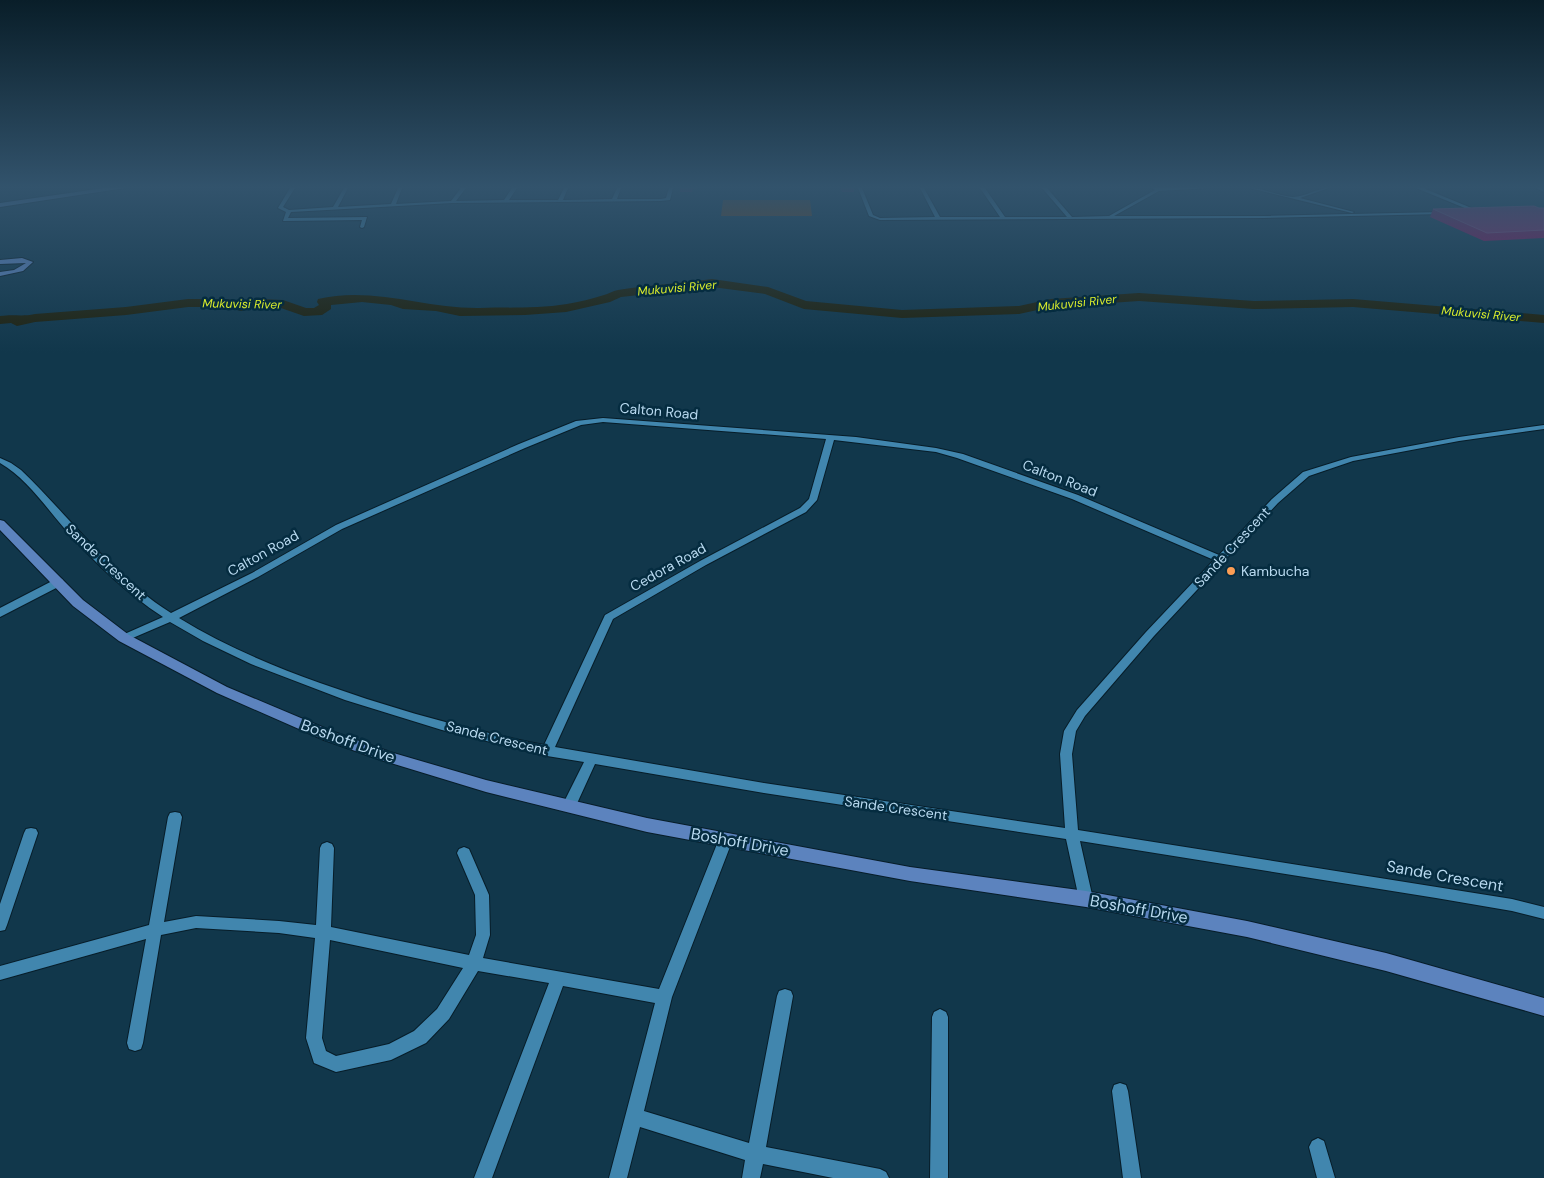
<svg xmlns="http://www.w3.org/2000/svg" width="1544" height="1178" font-family="'DM Sans',sans-serif">
<style>
.green{fill:#763f0e}
.lines{fill:none;stroke-linecap:round;stroke-linejoin:round}
.river{fill:#1e210e;fill-rule:evenodd}
.minor-casing{stroke:#071d29;stroke-width:2}
.tertiary-casing{stroke:#071d29;stroke-width:2}
.secondary-casing{stroke:#071d29;stroke-width:2}
.minor{fill:#4186ae;fill-rule:evenodd}
.tertiary{fill:#4186ae;fill-rule:evenodd}
.secondary{fill:#5c83be;fill-rule:evenodd}
.wall{fill:#890f56}
.building{fill:#8e2567;stroke:#94417c}
.poi-dot{fill:#fc9d54;stroke:#052c40;stroke-width:2}
.labels{text-anchor:middle;dominant-baseline:central;stroke-width:5;stroke-linejoin:round;paint-order:stroke}
.far-water-label{font-size:12px;font-style:italic;fill:#d9ec2c;stroke:#052c40}
.street-label{font-size:14px;fill:#b8d9ef;stroke:#052c40}
.poi-label{font-size:14px;fill:#b8d9ef;stroke:#052c40;text-anchor:start}
.near-street-label{font-size:16px;fill:#b8d9ef;stroke:#052c40}
</style>
<rect width="100%" height="100%" fill="#11374b"/>
<path class="green" d="M723,200H810L812,216H721Z"/>
<g class="lines">
<path class="river" d="M712,279L768,287L806,301L902,310L1019,306L1051,299L1139,293L1254,301L1353,299L1544,315V323L1353,307L1254,309L1139,301L1051,307L1019,314L902,318L804,309L765,294L712,287L621,297L610,302L566,312L525,315L460,316L436,311L403,309L391,305L362,302L331,305V309L322,315L304,316L281,308L258,307L241,311L226,307H188L126,315L35,322L17,326L11,323L0,324V316C15,314 21,317 35,314L126,307L188,299H227L241,303L258,299L283,300L306,308H314L319,305L317,302L318,299C373,286 425,309 480,308C508,307 538,309 567,304C579,302 592,299 604,295C608,294 613,291 618,290C649,285 681,283 712,279Z"/>
<g class="minor-casing">
<path id="minor" d="M290,188H295L283,207L289,210L333,207L344,188H348L338,207L391,204L398,188H402L396,204L451,201L461,188H466L456,201L504,200L512,188H517L509,200H558L564,188H568L563,200L612,199L617,188H621L617,199H661L666,198L669,188H673L670,200L661,201L452,203L291,212L288,218L367,217L364,227L362,228L360,227L362,220L283,221L286,212L278,208Z
M858,188H862L873,215L880,218L935,217L920,188H924L940,217H1000L980,188H985L1005,217H1067L1042,188H1047L1072,217L1109,216L1155,190L1152,188H1208L1159,191L1114,216H1264L1443,212L1445,213L1443,214L1264,218L880,220L869,216Z
M1249,188C1264,188 1278,196 1293,197C1305,197 1317,188 1329,188L1300,198L1354,212L1352,213Z
M1416,188H1423L1481,212L1477,213Z
M1536,188H1542L1544,192Z
M603,418L856,437L936,448L963,454L1078,495L1219,555L1272,499L1303,472L1351,457L1459,437L1544,425V429L1459,441L1353,461L1309,476L1278,503L1154,636L1085,716L1076,731L1072,754L1078,830L1512,899L1544,907V919L1512,911L1436,898L1080,841L1093,899L1091,903L1086,905L1081,903L1079,899L1066,839L764,793L595,764L574,810L569,811L564,810L562,806L584,762L547,756L442,730L345,700L251,664L203,641L170,622L128,640H120L119,638L120,636L163,617C126,593 93,561 64,528C45,506 26,478 0,463V458L11,463L21,470C72,519 111,575 171,613L252,573L336,525L519,444L576,421ZM603,422L826,439L809,499L800,508L700,561L605,615L544,745C468,730 393,709 320,683C272,666 223,645 179,618L258,577L342,529L525,448L581,425ZM834,440L936,452L957,458L1072,499L1214,560L1146,632L1077,710L1064,731L1060,754L1065,828L764,783L555,747L613,619L706,565L806,512L817,500Z
M175,812L180,813L182,817L164,922L196,916L279,921L316,925L320,848L322,844L327,842L332,844L334,848L331,927L469,955L476,935L475,895L457,853L459,849L464,847L469,849L489,895L490,935L483,958L659,989L719,839L721,835L726,834L731,835L733,839L672,997L644,1111L749,1143L777,996L779,991L785,989L791,991L793,996L766,1147L880,1169L886,1172L889,1178H833L763,1164L760,1178H742L745,1160L640,1127L627,1178H609L655,1003L563,986L492,1178H474L549,983L478,971L449,1019L426,1043L391,1060L336,1072L314,1063L306,1038L315,938L279,933L196,928L161,935L143,1043L141,1049L135,1051L129,1049L127,1043L146,939L0,980V966L149,925L168,817L170,813ZM330,940L463,968L437,1009L414,1031L389,1044L336,1056L326,1051L322,1038Z
M31,828L36,829L38,833L7,925L5,930L0,931V904L24,833L26,829Z
M940,1009L946,1012L948,1017V1178H930L932,1017L934,1012Z
M1120,1083L1126,1085L1128,1091L1141,1178H1123L1112,1091L1114,1085Z
M1318,1138L1324,1141L1335,1178H1317L1309,1147L1312,1141Z"/>
</g>
<g class="tertiary-casing">
<path id="tertiary" d="M58,578L62,579L64,582L62,585L0,617V608Z"/>
</g>
<g class="secondary-casing">
<path id="secondary" d="M104,188H125L0,207V203Z
M22,258L33,262L23,271L0,276V272L14,270L26,263L0,264V260Z
M0,520L4,521L83,600L129,635L227,687L334,732L390,752L486,780L647,818L910,867L1086,891L1247,921L1386,953L1544,998V1016L1386,971L1247,937L1086,907L910,881L647,832L486,792L381,760L324,740L217,693L119,641L73,606L0,530Z"/>
</g>
<use href="#minor" class="minor"/>
<use href="#tertiary" class="tertiary"/>
<use href="#secondary" class="secondary"/>
</g>
<path class="wall" d="M680,188H698L693,189L692,192H680Z
M841,188H854V192H842Z
M1539,208H1544V238L1484,241L1430,217L1433,209Z"/>
<path class="building" d="M1534,206L1539,208H1544V230L1487,233L1433,209Z"/>
<linearGradient id="sky" x2="0" y2="1"><stop stop-color="#091e29"/><stop offset="0.53" stop-color="#32536c"/><stop offset="1" stop-color="#32536c" stop-opacity="0"/></linearGradient>
<rect width="1544" height="353" fill="url(#sky)"/>
<circle class="poi-dot" cx="1231" cy="571" r="5"/>
<g class="labels">
<g class="far-water-label">
<text transform="translate(677 288) rotate(-5)">Mukuvisi River</text>
<text transform="translate(1077 303) rotate(-6)">Mukuvisi River</text>
<text transform="translate(242 304) rotate(1)">Mukuvisi River</text>
<text transform="translate(1481 314) rotate(5)">Mukuvisi River</text>
</g>
<g class="street-label">
<text transform="translate(659 411) rotate(5)">Calton Road</text>
<text transform="translate(1060 478) rotate(21)">Calton Road</text>
<text transform="translate(1232 547) rotate(-47)">Sande Crescent</text>
<text transform="translate(263 553) rotate(-29)">Calton Road</text>
<text transform="translate(106 562) rotate(43)">Sande Crescent</text>
<text transform="translate(668 567) rotate(-29)">Cedora Road</text>
<text transform="translate(497 738) rotate(14)">Sande Crescent</text>
<text transform="translate(896 808) rotate(8)">Sande Crescent</text>
</g>
<g class="poi-label">
<text x="1241" y="571">Kambucha</text>
</g>
<g class="near-street-label">
<text transform="translate(348 741) rotate(20)">Boshoff Drive</text>
<text transform="translate(740 842) rotate(10)">Boshoff Drive</text>
<text transform="translate(1445 876) rotate(10)">Sande Crescent</text>
<text transform="translate(1139 909) rotate(10)">Boshoff Drive</text>
</g>
</g>
</svg>
